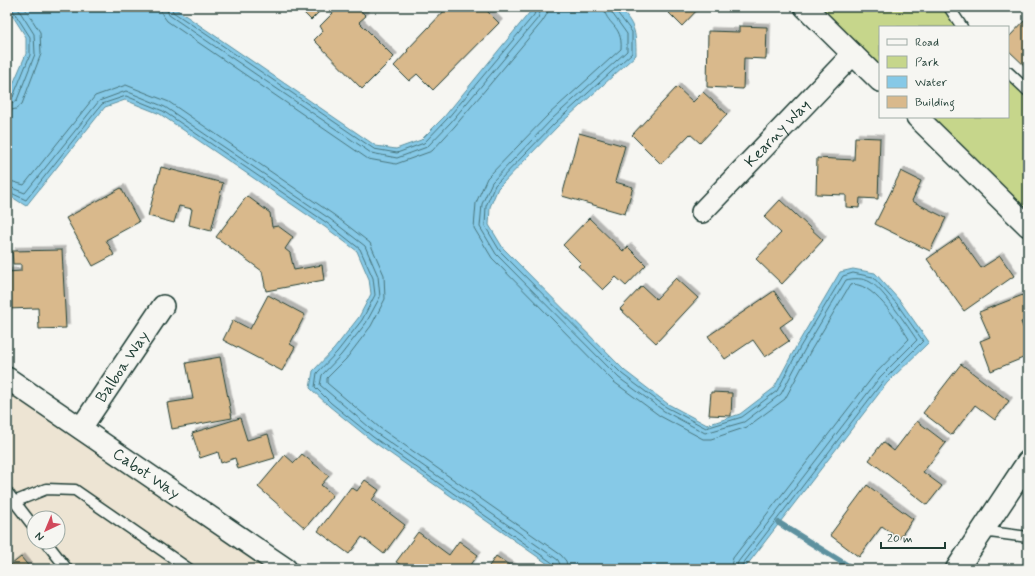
<svg xmlns="http://www.w3.org/2000/svg" width="1035" height="576" font-family="Mynerve,sans-serif">
<style>
.built{fill:#ede4d3;fill-rule:evenodd}
.green{fill:#c6d68b;stroke:#728a60}
.water{fill:#86c9e7;stroke:#5d919f}
.lines{fill:none;stroke-linecap:round;stroke-linejoin:round}
.shore{stroke:#48757c;stroke-width:1}
.stream{stroke:#5d919f;stroke-width:6}
.building{fill:#d9b98c;stroke:#1f3d34;filter:url(#shadow)}
.lane-casing{stroke:#1f3d34;stroke-width:13}
.street-casing{stroke:#1f3d34;stroke-width:24}
.secondary-casing{stroke:#1f3d34;stroke-width:25}
.lane{stroke:#f6f6f2;stroke-width:10}
.street{stroke:#f6f6f2;stroke-width:21}
.secondary{stroke:#f6f6f2;stroke-width:22}
.labels{text-anchor:middle;dominant-baseline:central;stroke-width:3;stroke-linejoin:round;paint-order:stroke}
.street-label{font-size:16px;fill:#1f3d34;stroke:#f6f6f2}
</style>
<defs>
<filter id="shadow"><feDropShadow dx="3.5" dy="-3.5" stdDeviation="0" flood-color="#0004"/></filter>
</defs>
<rect width="100%" height="100%" fill="#f6f6f2"/>
<filter id="ink" filterUnits="userSpaceOnUse"><feTurbulence type="fractalNoise" baseFrequency=".025" numOctaves="2"/><feDisplacementMap in="SourceGraphic" scale="8" xChannelSelector="R" yChannelSelector="G"/><feConvolveMatrix kernelMatrix="1 2 1 2 8 2 1 2 1" color-interpolation-filters="sRGB"/></filter>
<g filter="url(#ink)">
<path class="built" d="M7,378L286,569H7ZM34,518H58V542H34Z"/>
<path class="green" d="M805,7H949L962,27H880V81Z
M1008,72L1028,91V226L917,117H1008Z"/>
<path class="water" d="M7,7H173L376,146L396,149L421,140L444,117L534,7H618C635,24 636,31 636,55L558,126L498,188L490,207L489,225L503,248L625,371L668,404L707,425L740,414L774,388L797,345L840,272L853,269L875,273L900,301L929,342L887,383L744,569H555L371,440L329,406L310,388L313,371L334,349L359,317L371,294L369,279L357,251L325,227L160,114L125,100L105,107L26,206L7,194V98L26,54V37Z"/>
<g class="lines">
<path class="shore" d="M7,7L12,9L30,37V55L13,97L7,100
M160,7L162,14L167,21L368,159L396,164L432,151L455,126L542,22L547,14L548,7
M166,7L169,15L185,26L371,153L397,158L427,147L451,122L538,18L542,7
M171,7L173,12L188,22L374,149L397,153L424,143L447,119L534,15L537,7
M604,7C605,25 623,24 621,49L548,115L487,178L476,203L474,228L492,258L614,382L660,416L703,439H711L747,427L785,399L810,352L850,285C871,279 899,323 909,339L875,374L733,558L730,569
M610,7L612,13L627,34V51L552,119L492,182L482,204L480,227L496,254L619,378L664,411L705,433L744,422L781,394L805,349L846,280C853,278 864,278 870,282C883,289 908,327 917,340L880,377L738,562L736,569
M615,7L616,11L632,32V53L555,123L495,185L486,206L485,226L500,251L622,374L666,407L706,428L742,417L777,391L800,347L843,276L853,273L873,277L897,304L923,341L884,380L742,565L741,569
M7,105L12,104L17,100L35,54L34,34L17,7
M7,111L16,109L22,104L41,54L40,32L24,7
M7,180L24,185L95,96L126,85L169,102L334,215L370,243L384,275L385,299L371,326L346,359L327,378V383L380,428L561,555L566,561L568,569
M7,186L25,193L99,101L126,91L165,107L330,219L365,246L378,276L380,297L366,323L341,355L322,375L320,385L376,433L558,560L562,569
M7,191L26,200L102,104L126,96L163,111L327,223L360,249L373,278L375,295L362,320L337,352L317,373L315,387L331,403L373,437L554,564L556,569"/>
<path class="stream" d="M779,523L853,569"/>
</g>
<path class="building" d="M286,7H324L311,20L298,7L292,13Z
M339,7H357L366,16L359,22L394,57L362,89L314,40L323,31L320,26Z
M448,7H483L499,23L433,90L417,74L409,81L394,66L408,51L407,50Z
M663,7H700L682,26Z
M1028,17V69L1008,50V38Z
M739,26L767,27L766,59L744,58L743,89L707,87L708,31L739,32Z
M677,87L693,102L703,92L727,114L700,143L690,134L661,164L632,135Z
M579,133L625,146L615,182L633,187L625,214L562,196Z
M855,137L880,138L878,199L860,198L859,208L846,207V195L816,194L817,158L854,160Z
M161,167L223,183L211,231L189,225L192,209L179,206L174,223L148,216Z
M901,171L921,181L912,201L946,218L930,251L875,224Z
M121,188L139,222L106,240L114,255L93,266L66,218Z
M247,196L270,213L272,227L278,226L293,237L285,249L290,253L294,270L322,265L324,280L266,291L262,271L216,237Z
M780,200L823,240L782,284L756,259L781,233L764,217Z
M589,218L623,251L628,247L646,265L626,286L616,277L603,290L578,266L581,263L563,245Z
M959,237L981,268L1000,256L1014,276L964,311L927,259Z
M62,250L66,328L39,329L38,308L7,309V272L21,271V264H13L12,251Z
M676,278L698,298L656,343L620,309L642,286L656,299Z
M774,291L793,318L780,327L789,341L765,357L753,340L725,359L708,336Z
M1028,293V320L1021,322L1028,340V356L991,371L980,341L990,337L979,312Z
M268,295L305,315L290,344L295,347L282,371L223,340L233,320L250,329Z
M220,357L232,418L172,429L167,403L193,399L186,363Z
M961,364L1009,401L995,420L975,405L952,435L923,413Z
M711,392L732,393L731,416L709,415Z
M240,418L247,440L268,434L275,458L238,469L235,458L221,463L218,452L200,458L192,433Z
M917,421L946,443L923,472L942,486L927,505L869,460L883,442L894,451Z
M302,454L329,476L321,485L333,495L305,528L258,487L285,455L294,463Z
M365,480L379,490L372,500L405,525L384,554L362,537L349,554L318,531L351,487L357,491Z
M867,485L913,519L899,539L882,526L859,557L830,535Z
M418,532L449,555L459,541L478,555L468,569H407L396,562Z
M496,556L515,569H487Z
M21,557L31,569H7V568Z"/>
<g class="lines">
<g class="lane-casing">
<path id="lane" d="M949,7L962,27
M1008,72L1028,91
M7,492L34,527
M14,502L46,489L75,490L189,569
M982,531L1028,537
M46,542L67,569"/>
</g>
<g class="street-casing">
<g id="street">
<path d="M805,7L880,81"/>
<path d="M917,117L1028,226"/>
<path id="s1" d="M702,212L853,54"/>
<path id="s2" d="M7,378L286,569"/>
<path id="s3" d="M81,428L163,306"/>
</g>
</g>
<g class="secondary-casing">
<path id="secondary" d="M957,569L1028,462"/>
</g>
<use href="#lane" class="lane"/>
<use href="#street" class="street"/>
<use href="#secondary" class="secondary"/>
</g>
</g>
<g class="labels">
<g class="street-label">
<text stroke="none"><textPath href="#s1" startOffset="109">Kearny Way</textPath></text>
<text stroke="none"><textPath href="#s3" startOffset="74">Balboa Way</textPath></text>
<text stroke="none"><textPath href="#s2" startOffset="169">Cabot Way</textPath></text>
</g>
</g>
<rect width="1035" height="576" fill="none" stroke="#f6f6f2" stroke-width="24"/>
<rect x="12" y="12" width="1011" height="552" fill="none" stroke="#1f3d34" stroke-width="1.5" filter="url(#ink)"/>
<rect x="879" y="26" width="130" height="92" fill="#f6f6f2" stroke="#a0aca6"/>
<rect x="887" y="39" width="20" height="6" fill="#f6f6f2" stroke="#a0aca6"/>
<text x="915" y="46" font-size="12" fill="#1f3d34">Road</text>
<rect x="887" y="56" width="20" height="12" fill="#c6d68b" stroke="#a0aca6"/>
<text x="915" y="66" font-size="12" fill="#1f3d34">Park</text>
<rect x="887" y="76" width="20" height="12" fill="#86c9e7" stroke="#a0aca6"/>
<text x="915" y="86" font-size="12" fill="#1f3d34">Water</text>
<rect x="887" y="96" width="20" height="12" fill="#d9b98c" stroke="#a0aca6"/>
<text x="915" y="106" font-size="12" fill="#1f3d34">Building</text>
<g transform="translate(46 530) rotate(224)"><circle r="19" fill="#f6f6f2" stroke="#a0aca6"/>
<path d="M0-3L7 15L0 10L-7 15Z" fill="#d1495b"/>
<text y="-6" font-size="11" font-weight="bold" text-anchor="middle" fill="#1f3d34">N</text>
</g>
<path d="M881 542v6h64v-6" fill="none" stroke="#1f3d34" stroke-width="2"/>
<text x="887" y="542" font-size="12" fill="#1f3d34" stroke="#f6f6f2" stroke-width="3" paint-order="stroke">20 m</text>
</svg>
